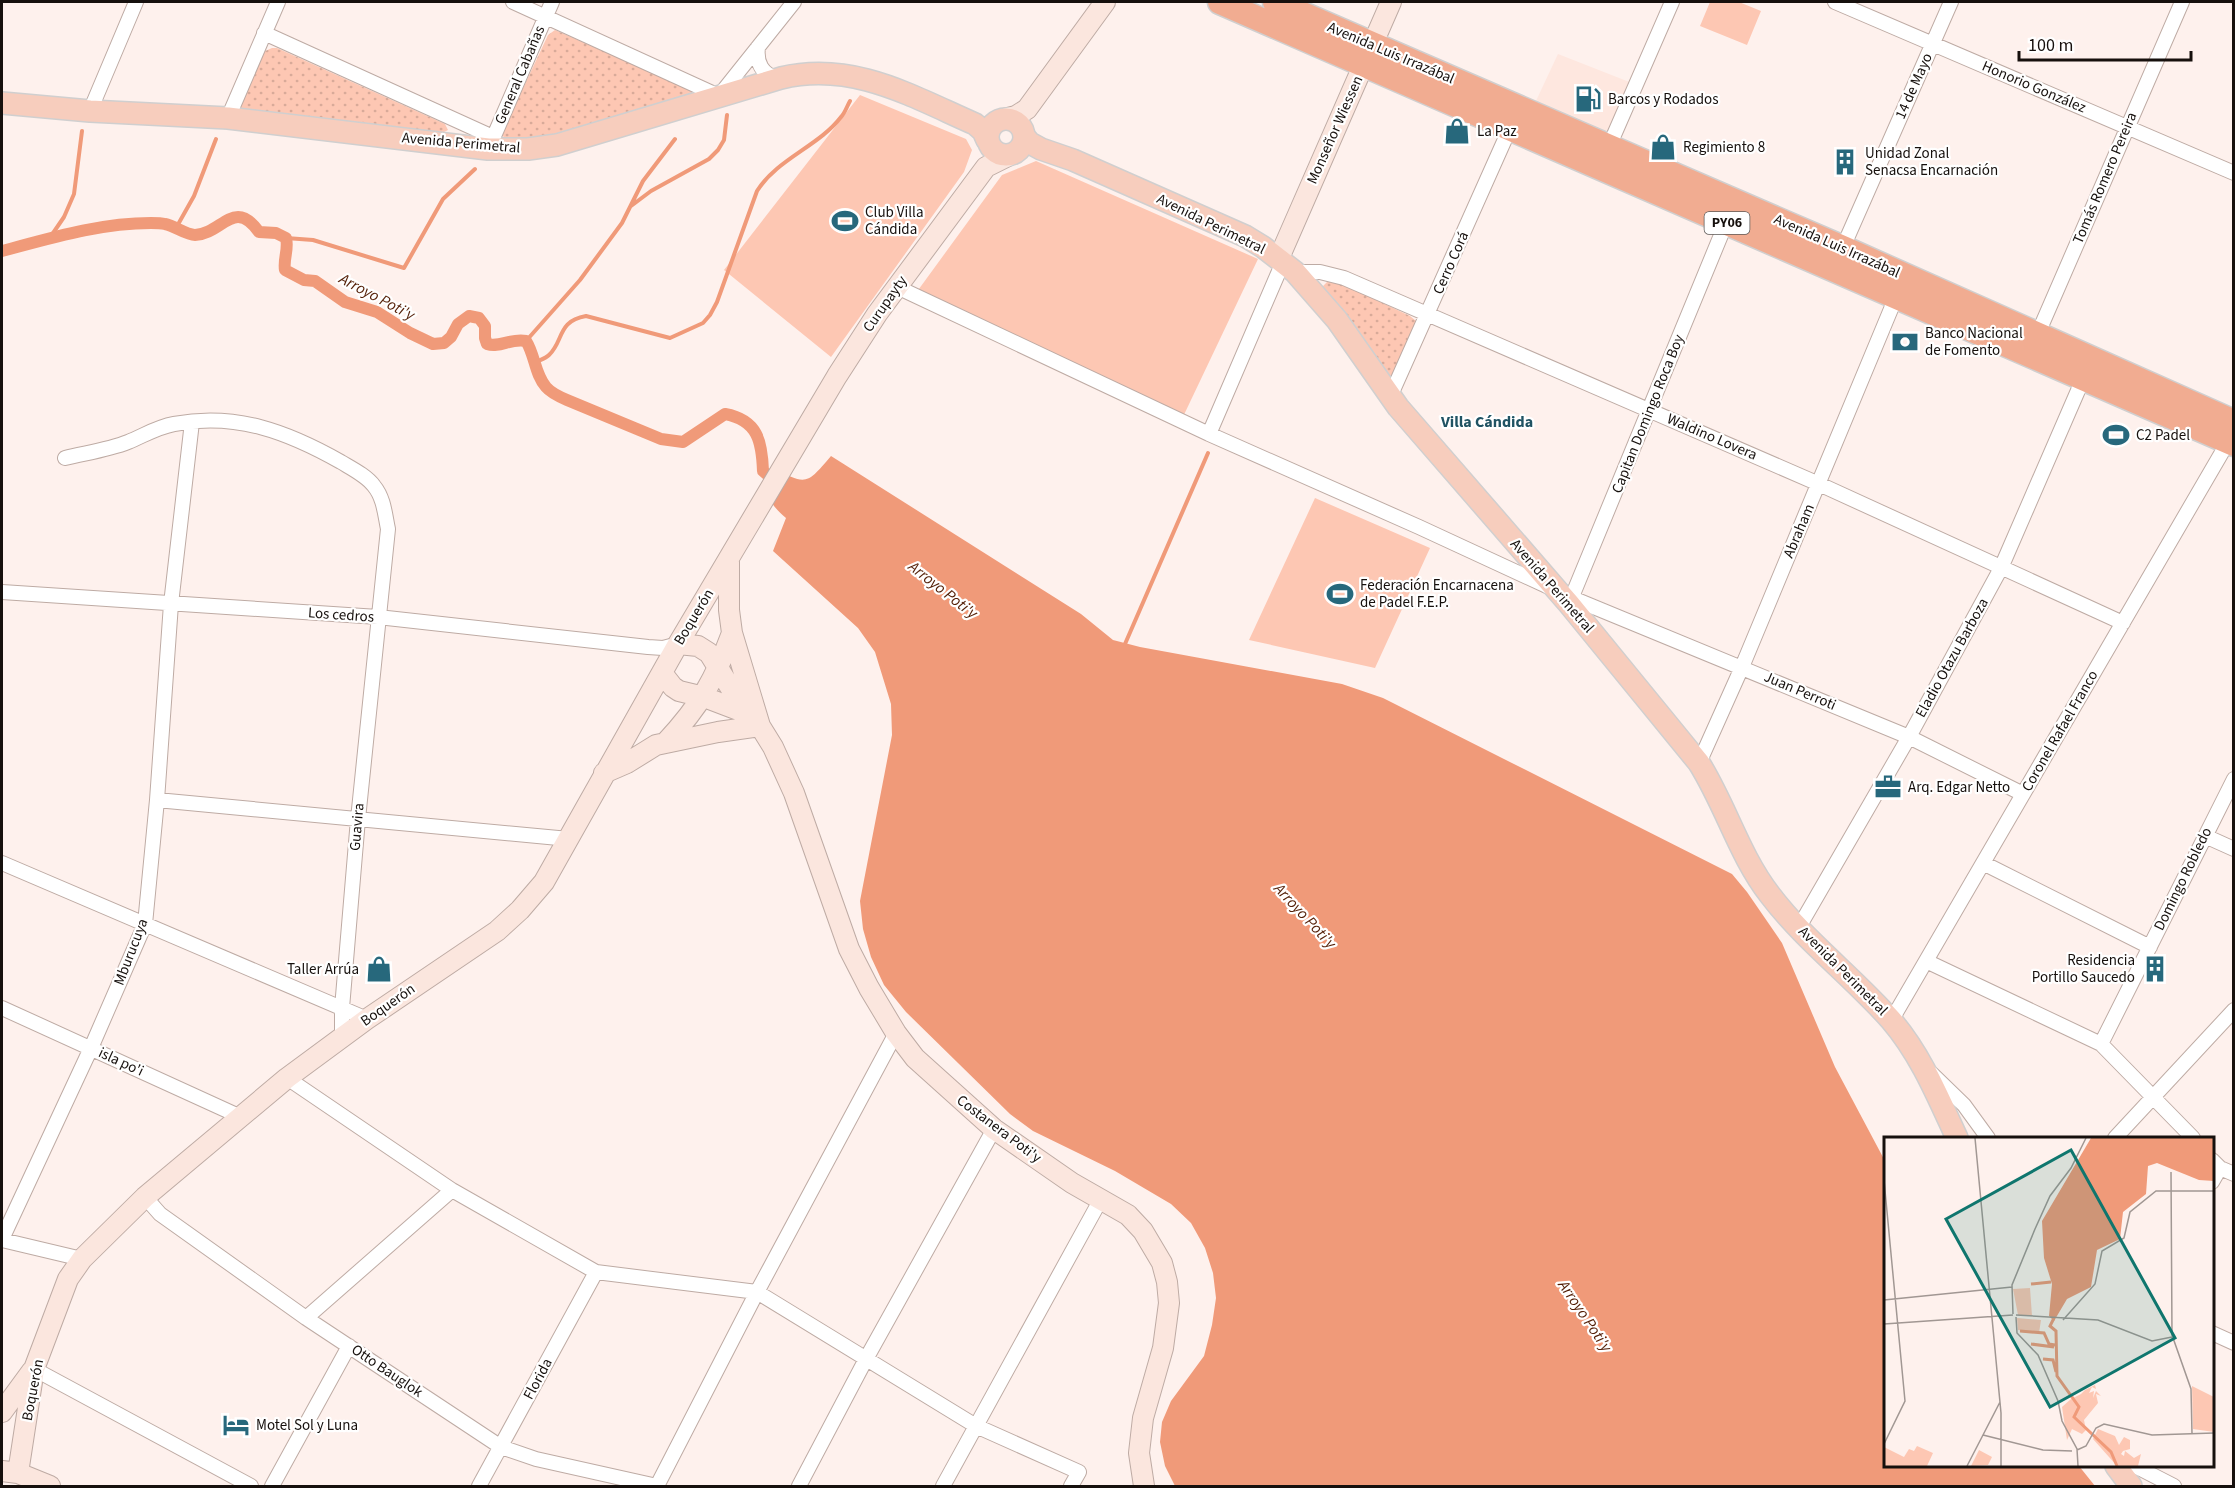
<svg xmlns="http://www.w3.org/2000/svg" width="2235" height="1488" font-family="'Source Sans 3',sans-serif">
<style>
.built{fill:#fee7df}
.green{fill:url(#green-dots)}
.pitch{fill:#fdc7b3}
.water{fill:#f09a79}
.lines{fill:none;stroke-linecap:round;stroke-linejoin:round}
.stream{stroke:#f09a79;stroke-width:4}
.canal{stroke:#f09a79;stroke-width:12}
.street-casing{stroke:#beaba4;stroke-width:16}
.secondary-casing{stroke:#beaba4;stroke-width:22}
.primary-casing{stroke:#d0cfcf;stroke-width:24}
.highway-casing{stroke:#d0cfcf;stroke-width:27}
.street{stroke:#fff;stroke-width:14}
.secondary{stroke:#fbe6de;stroke-width:20}
.primary{stroke:#f7cdbd;stroke-width:21}
.highway{stroke:#f1ac91;stroke-width:24}
.labels{text-anchor:middle;dominant-baseline:central;stroke-width:4.5;stroke-linejoin:round;paint-order:stroke}
.shield{fill:#fff;stroke:#5c5856;stroke-width:1.5}
.shield-label{font-size:14px;font-weight:bold;fill:#16100d}
.street-label{font-size:15px;fill:#16100d;stroke:#fff}
.poi-label{font-size:15px;fill:#16100d;stroke:#fff;text-anchor:start}
.water-label{font-size:16px;font-style:italic;fill:#531e06;stroke:#fff}
.neighbourhood-label{font-size:16px;font-weight:bold;fill:#205363;stroke:#fff}
.inset-river{fill:none;stroke:#f09a79;stroke-width:3}
.inset-road{fill:none;stroke:#a19793;stroke-width:1.5}
.view{fill:#0f766e;fill-opacity:0.15;stroke:#0f766e;stroke-width:3}
.inset-edge{fill:none;stroke:#16100d;stroke-width:3}
</style>
<defs>
<pattern id="green-dots" width="8" height="8" patternUnits="userSpaceOnUse" patternTransform="scale(1.5)"><rect width="8" height="8" fill="#fdc7b3"/><path d="M2 2h.1M6 6h.1" fill="none" stroke="#d8aa99" stroke-width="1.8" stroke-linecap="round"/></pattern>
</defs>
<rect width="100%" height="100%" fill="#fef1ed"/>
<path class="built" d="M1558,54L1637,85L1615,138L1535,103Z"/>
<path class="green" d="M555,30L694,91V93L563,137L505,141L502,133L548,35Z
M272,48H277L445,124L448,130L442,133L240,110L239,108L263,52Z
M1329,280H1334L1410,316L1416,321L1417,325L1390,379L1323,291V286Z"/>
<path class="pitch" d="M1710,2H1739L1761,11L1747,45L1700,26Z
M860,95L966,139L972,150L964,172L831,357L724,270Z
M1036,161L1258,259L1181,421L916,293L1002,175Z
M1315,498L1430,548L1375,668L1249,640Z"/>
<path class="water" d="M831,456L1081,614L1113,640L1140,647L1342,684L1383,698L1732,874L1747,892L1782,943L1835,1067L1885,1161L1886,1466H2079L2095,1486H1175L1165,1466L1160,1442L1162,1422L1171,1401L1204,1356L1212,1325L1216,1298L1213,1273L1205,1248L1191,1223L1171,1204L1115,1171L1033,1131L1010,1114L906,1012L884,985L871,957L863,929L860,901L892,735L891,704L875,652L858,628L773,551L786,518C770,505 764,492 763,471L774,468C807,486 807,484 831,456Z"/>
<g class="lines">
<path class="stream" d="M631,206L651,191L709,159L718,150L724,140L727,115
M176,228L194,196L216,139
M286,238L313,240L404,268L443,199L475,169
M49,239L64,217L74,194L82,131
M526,341L580,280L622,223L643,181L675,139
M536,362C540,360 546,358 549,355C564,341 557,321 586,316L670,338L703,323L710,315L717,302L757,191C777,159 819,146 841,117C845,113 847,106 850,101
M1125,644L1208,453"/>
<path class="canal" d="M2,251C51,238 100,223 151,223C155,223 161,223 165,224C175,226 186,235 195,235C222,234 234,197 259,232L276,233L286,238C289,249 283,259 285,270L304,280L315,281L345,302L377,312L410,333L433,344L444,343L451,337L458,324L469,316L479,318L485,326V338L487,344C500,348 510,338 526,341C535,355 535,375 546,387C551,393 560,397 567,400L661,439L683,442L725,414C758,420 762,442 763,471L775,481"/>
<g class="street-casing">
<path id="street" d="M513,2L719,96L794,2
M1835,2L2234,173
M264,33L493,137
M758,47C756,63 762,74 778,79
M90,111L136,2
M228,118L278,2
M491,143L552,2
M1607,151L1672,2
M1840,254L1951,2
M1283,262L1209,434L1419,527L1551,588
M1295,272H1320L1344,278L1819,484L2123,623
M897,287L1209,434
M2036,338L2182,2
M1390,397L1510,128
M65,458C85,453 108,450 128,442C143,436 157,427 174,424C236,412 288,432 341,462C351,468 367,476 374,486C384,498 385,515 388,529L358,819L342,1008V1038
M2,592L378,617L648,647L663,648L678,644
M1572,598L1909,737L2023,794
M1569,604L1726,223
M1699,763L1742,667L1896,297
M157,800L569,839
M2205,836L2234,849
M2,863L367,1019
M1983,863L2150,947
M1799,927L1909,737L2001,568L2083,379
M1926,961L2101,1044L2193,1138
M2,1008L241,1117
M1891,1021L2228,442
M2101,1044L2234,779
M1931,1073L1964,1105L1988,1138
M287,1078L452,1190L596,1272L757,1292L976,1426L1079,1472L1071,1486
M2115,1138L2234,1010
M2212,1160L2220,1168L2234,1174
M2212,1182L2220,1168
M145,1197L160,1214L306,1318L501,1447L536,1459L657,1486
M2,1239L91,1048L145,924L157,800L171,604L192,422
M2,1240L82,1259
M306,1318L452,1190
M2212,1333L2234,1343
M34,1369L251,1486
M2135,1466L2174,1486
M272,1486L349,1346
M479,1486L596,1272
M657,1486L757,1292L896,1033
M799,1486L866,1359L994,1129
M943,1486L1101,1199"/>
</g>
<g class="secondary-casing">
<path id="secondary" d="M1004,119L1016,116L1027,109L1105,2
M1279,258L1391,2
M729,562V610L732,633L760,726L773,747L794,793L849,949L869,988L896,1033L915,1058L994,1129L1072,1183L1128,1215L1143,1231L1162,1263L1167,1282L1169,1303L1163,1348L1143,1418L1139,1453L1144,1486
M678,644L698,646L709,653L746,713
M662,673L673,687L679,691L704,697L746,713
M666,742C700,706 715,679 732,633
M604,773L627,763L656,745L718,732L760,726
M2,1412L32,1371
M2,1471L18,1473L50,1486
M18,1473L34,1369L68,1279L82,1259L145,1197L287,1078L367,1019L497,931L520,910L544,882L678,644L837,376L877,314L986,167L1008,156"/>
</g>
<g class="primary-casing">
<path id="primary" d="M2,103L90,111L228,118L488,149H528L557,145L781,78C853,61 911,96 975,124L983,131L987,140
M988 137a18 18 0 1 1 36 0a18 18 0 1 1-36 0Z
M1024,136L1030,143L1041,149L1073,160L1245,236L1263,247L1295,272L1337,320L1398,407L1569,604L1699,763C1726,806 1739,855 1770,895C1804,940 1853,977 1891,1020C1921,1055 1938,1097 1957,1138
M2116,1466L2131,1486"/>
</g>
<g class="highway-casing">
<path id="highway" d="M1220,2L2234,444
M1275,2L1843,248L2234,422"/>
</g>
<use href="#street" class="street"/>
<use href="#secondary" class="secondary"/>
<use href="#primary" class="primary"/>
<use href="#highway" class="highway"/>
</g>
<defs>
<g id="fuel-bare" transform="scale(2.07)"><path d="M-5.5-6h7V0h2V4h1.3V-2.5L3-4.5l.8-.8L6-3V5H2.5V1h-1V6h-7ZM-4.2-4.7v3.2H.2V-4.7Z" fill="#27687c" stroke="#fff" stroke-width="2.5" paint-order="stroke"/></g>
<g id="shop-bare" transform="scale(2.07)"><path d="M-5-2.5h2.3a2.7 3.5 0 0 1 5.4 0H5L5.5 6h-11ZM-1.5-2.5h3a1.5 2.3 0 0 0-3 0Z" fill="#27687c" stroke="#fff" stroke-width="2.5" paint-order="stroke"/></g>
<g id="building-bare" transform="scale(2.07)"><path d="M-4-6H4V6H1V3H-1V6H-4ZM-2.5-4.3h1.7v1.8h-1.7ZM.8-4.3h1.7v1.8H.8ZM-2.5-1h1.7V.8h-1.7ZM.8-1h1.7V.8H.8Z" fill="#27687c" stroke="#fff" stroke-width="2.5" paint-order="stroke"/></g>
<g id="stadium-bare" transform="scale(2.07)"><path d="M0-5a6.5 5 0 1 0 0 10a6.5 5 0 1 0 0-10ZM-3.5-1.8h7v3.6h-7Z" fill="#27687c" stroke="#fff" stroke-width="2.5" paint-order="stroke"/></g>
<g id="bank-bare" transform="scale(2.07)"><path d="M-6-4H6V4H-6ZM0-2.3a2.3 2.3 0 1 0 0 4.6a2.3 2.3 0 1 0 0-4.6Z" fill="#27687c" stroke="#fff" stroke-width="2.5" paint-order="stroke"/></g>
<g id="office-bare" transform="scale(2.07)"><path d="M-6-3h4V-5.5h4V-3h4V5H-6ZM-1-4.5V-3h2v-1.5ZM-6 0V1H6V0Z" fill="#27687c" stroke="#fff" stroke-width="2.5" paint-order="stroke"/></g>
<g id="hotel-bare" transform="scale(2.07)"><path d="M-6-4.5h1.5V1H6V5H4.5V3h-9V5H-6ZM-4 0a1.8 1.8 0 1 1 3.6 0ZM.5 0V-2.5h3Q6-2.5 6 0Z" fill="#27687c" stroke="#fff" stroke-width="2.5" paint-order="stroke"/></g>
</defs>
<g fill-rule="evenodd">
<use href="#fuel-bare" x="1588" y="99"/>
<use href="#shop-bare" x="1457" y="131"/>
<use href="#shop-bare" x="1663" y="147"/>
<use href="#building-bare" x="1845" y="162"/>
<use href="#stadium-bare" x="845" y="221"/>
<use href="#bank-bare" x="1905" y="342"/>
<use href="#stadium-bare" x="2116" y="435"/>
<use href="#stadium-bare" x="1340" y="594"/>
<use href="#office-bare" x="1888" y="787"/>
<use href="#shop-bare" x="379" y="969"/>
<use href="#building-bare" x="2155" y="969"/>
<use href="#hotel-bare" x="236" y="1425"/>
</g>
<g class="labels">
<rect class="shield" x="1704.5" y="212" width="45" height="22" rx="4.5"/>
<g class="shield-label">
<text x="1727" y="223">PY06</text>
</g>
<g class="street-label">
<text transform="translate(1391 53) rotate(23)">Avenida Luis Irrazábal</text>
<text transform="translate(520 75) rotate(-67)">General Cabañas</text>
<text transform="translate(1914 86) rotate(-66)">14 de Mayo</text>
<text transform="translate(2034 87) rotate(23)">Honorio González</text>
<text transform="translate(1335 130) rotate(-66)">Monseñor Wiessen</text>
<text transform="translate(461 143) rotate(5)">Avenida Perimetral</text>
<text transform="translate(2105 178) rotate(-67)">Tomás Romero Pereira</text>
<text transform="translate(1211 224) rotate(26)">Avenida Perimetral</text>
<text transform="translate(1837 246) rotate(24)">Avenida Luis Irrazábal</text>
<text transform="translate(1451 263) rotate(-66)">Cerro Corá</text>
<text transform="translate(885 304) rotate(-55)">Curupayty</text>
<text transform="translate(1648 414) rotate(-68)">Capitan Domingo Roca Boy</text>
<text transform="translate(1712 437) rotate(23)">Waldino Lovera</text>
<text transform="translate(1799 531) rotate(-67)">Abraham</text>
<text transform="translate(1552 586) rotate(49)">Avenida Perimetral</text>
<text transform="translate(341 615) rotate(4)">Los cedros</text>
<text transform="translate(694 617) rotate(-59)">Boquerón</text>
<text transform="translate(1952 658) rotate(-61)">Eladio Otazu Barboza</text>
<text transform="translate(1800 691) rotate(23)">Juan Perroti</text>
<text transform="translate(2060 731) rotate(-60)">Coronel Rafael Franco</text>
<text transform="translate(357 827) rotate(-85)">Guavira</text>
<text transform="translate(2183 879) rotate(-64)">Domingo Robledo</text>
<text transform="translate(131 952) rotate(-69)">Mburucuya</text>
<text transform="translate(1843 971) rotate(45)">Avenida Perimetral</text>
<text transform="translate(388 1005) rotate(-35)">Boquerón</text>
<text transform="translate(121 1062) rotate(25)">isla po'i</text>
<text transform="translate(999 1129) rotate(37)">Costanera Poti'y</text>
<text transform="translate(387 1371) rotate(34)">Otto Bauglok</text>
<text transform="translate(538 1379) rotate(-62)">Florida</text>
<text transform="translate(33 1390) rotate(-79)">Boquerón</text>
</g>
<g class="poi-label">
<text x="1608" y="99">Barcos y Rodados</text>
<text x="1477" y="131">La Paz</text>
<text x="1683" y="147">Regimiento 8</text>
<text x="1865" y="153">Unidad Zonal<tspan x="1865" dy="17">Senacsa Encarnación</tspan></text>
<text x="865" y="212">Club Villa<tspan x="865" dy="17">Cándida</tspan></text>
<text x="1925" y="333">Banco Nacional<tspan x="1925" dy="17">de Fomento</tspan></text>
<text x="2136" y="435">C2 Padel</text>
<text x="1360" y="585">Federación Encarnacena<tspan x="1360" dy="17">de Padel F.E.P.</tspan></text>
<text x="1908" y="787">Arq. Edgar Netto</text>
<text x="2135" y="960" text-anchor="end">Residencia<tspan x="2135" dy="17">Portillo Saucedo</tspan></text>
<text x="359" y="969" text-anchor="end">Taller Arrúa</text>
<text x="256" y="1425">Motel Sol y Luna</text>
</g>
<g class="water-label">
<text transform="translate(377 297) rotate(28)">Arroyo Poti'y</text>
<text transform="translate(943 590) rotate(38)">Arroyo Poti'y</text>
<text transform="translate(1305 916) rotate(47)">Arroyo Poti'y</text>
<text transform="translate(1585 1316) rotate(56)">Arroyo Poti'y</text>
</g>
<g class="neighbourhood-label">
<text x="1487" y="422">Villa Cándida</text>
</g>
</g>
<g transform="translate(1884 1137)">
<rect width="330" height="330" fill="#fef1ed"/>
<path d="M33,309L49,316L43,329H0V310L20,320L25,312L30,314ZM95,313L108,320L104,328L87,329Z" fill="#fdc7b3"/>
<path d="M211,248L212,252L208,250L205,256L210,254L209,261L212,254L217,259L212,257L214,266L200,283L202,293L198,297L188,292L183,303L178,270L187,262L197,257L201,253ZM214,292L231,299L235,308L240,300L246,303V312L239,314L237,317L240,319L241,314L250,321L257,317L254,329H233L209,302Z" fill="#fdc7b3"/>
<path d="M146,151L148,179L134,178L129,152ZM133,181L157,183L155,196L134,193ZM308,249L330,260V295L309,292Z" fill="#fdc7b3"/>
<path d="M207,1H330V44L315,43L273,26L264,29L262,57L239,75L236,102L213,113L207,150L183,162L170,184L165,179L168,147L160,121L158,84Z" fill="#f09a79"/>
<path class="inset-river" d="M147,147L167,145M170,181L166,189L172,194L173,239L195,270L190,280L227,315L233,329M136,194L160,196L165,207L171,208M147,207L170,210M159,222L169,223L172,235"/>
<path class="inset-road" d="M91,1L117,276V329M287,35L288,198L307,252L308,297M0,43L21,264L0,307M0,163L128,150M129,177L128,148L151,92L166,59L187,31L202,1M132,178L214,183L268,204L288,200M132,180L133,196L154,218L174,264L178,284L193,312L194,329M179,183L211,147L218,114L240,101L246,75L272,54H330M0,187L129,178M99,298L159,313L188,314M193,313L202,309L212,291L220,287L268,298L330,296M83,329L116,265"/>
<path class="view" d="M187,13L291,201L166,270L62,82Z"/>
<rect width="330" height="330" class="inset-edge"/>
</g>
<rect width="2235" height="1488" fill="none" stroke="#16100d" stroke-width="6"/>
<path d="M2019 51v9h172v-9" fill="none" stroke="#16100d" stroke-width="3"/>
<text x="2028" y="51" font-size="18" fill="#16100d" stroke="#ffffff" stroke-width="4.5" paint-order="stroke">100 m</text>
</svg>
